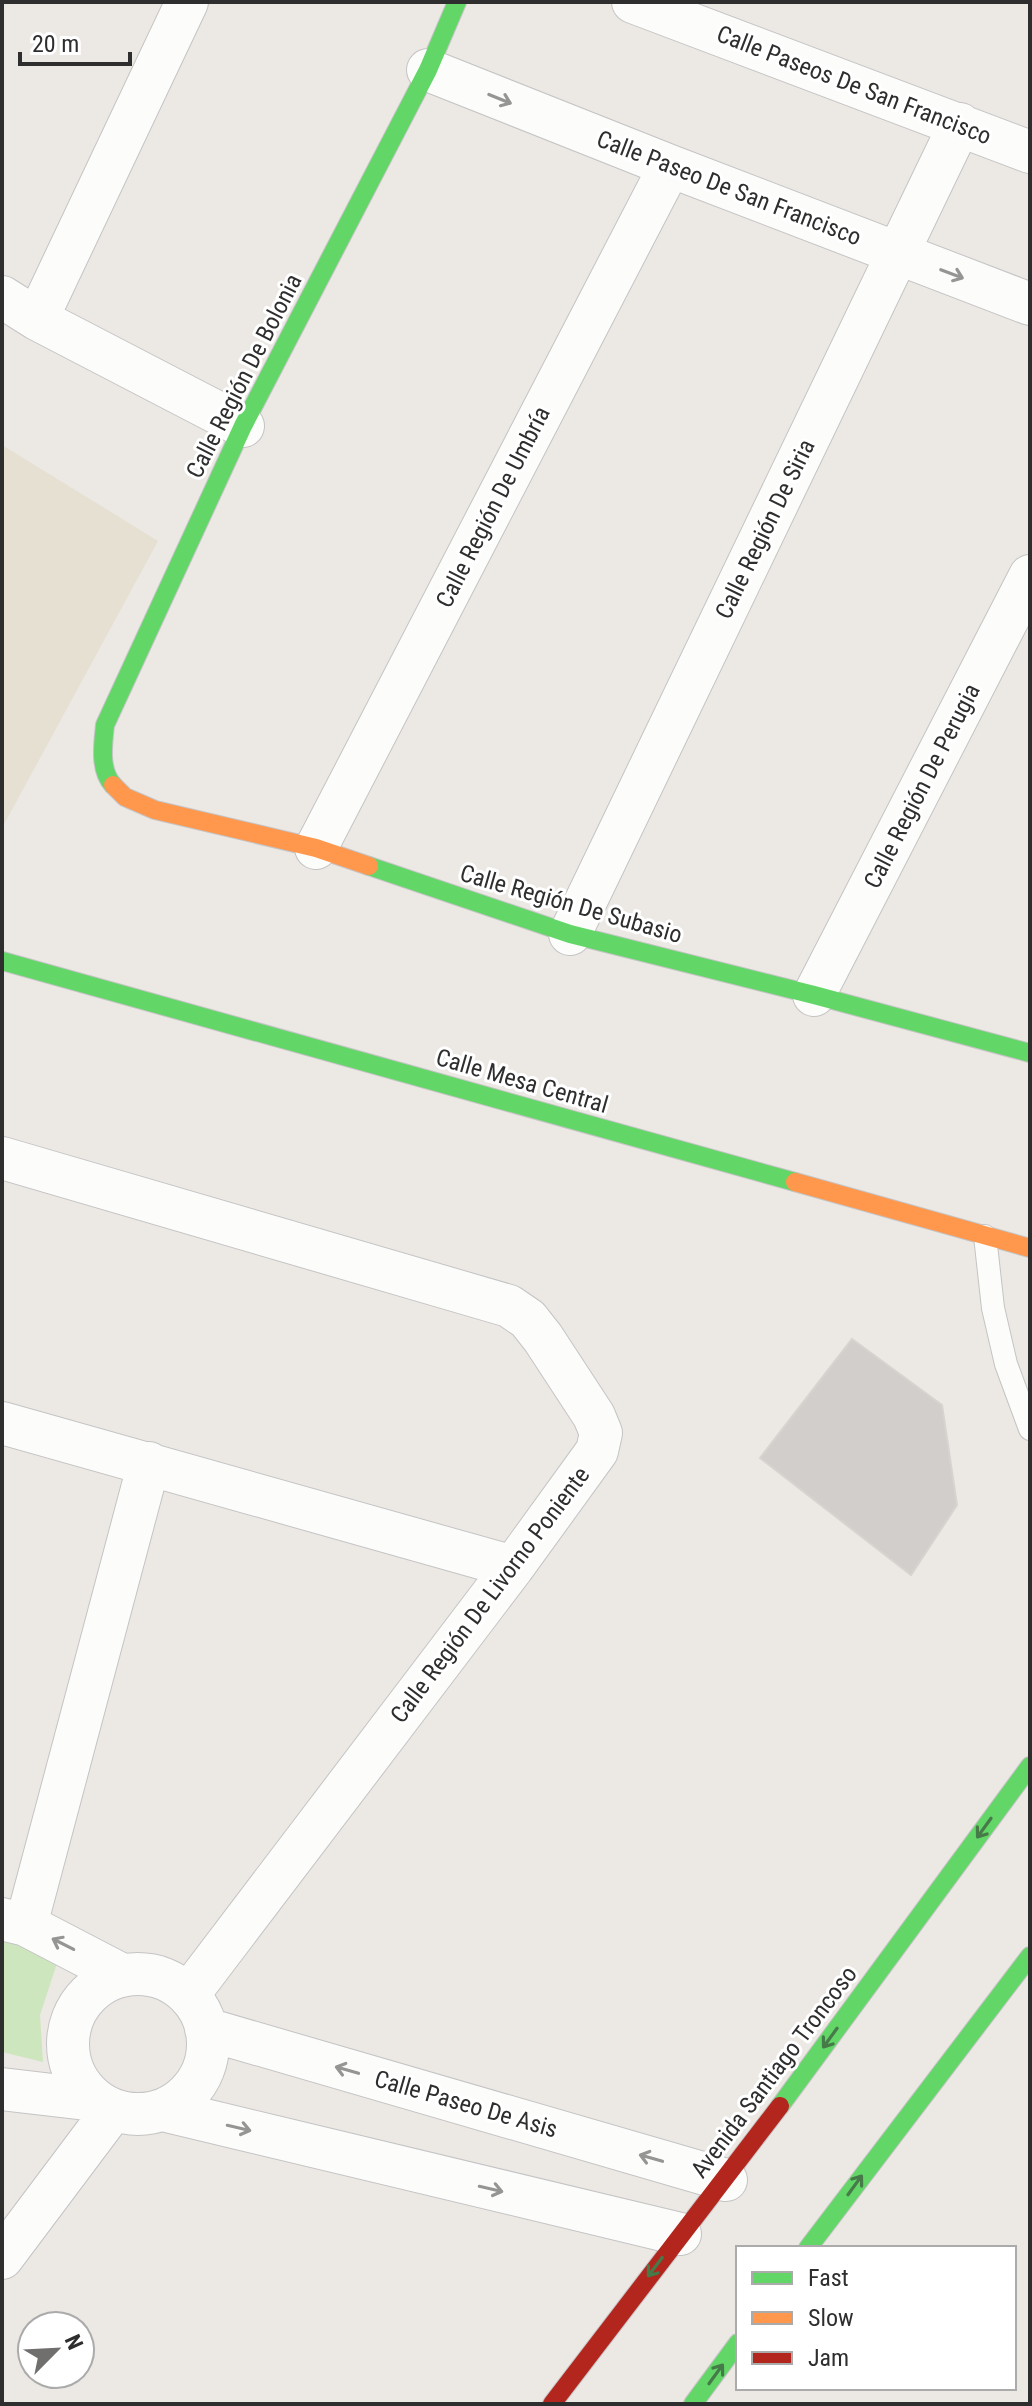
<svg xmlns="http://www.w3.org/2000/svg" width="1032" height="2406" font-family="'Roboto Condensed',sans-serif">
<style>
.education{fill:#e6e0d3}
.green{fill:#cee6be}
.building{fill:#d1cecb;stroke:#d7d4d0;stroke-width:2}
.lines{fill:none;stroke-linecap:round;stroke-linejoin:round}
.lane-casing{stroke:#c5c4c5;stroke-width:24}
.street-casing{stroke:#c5c4c5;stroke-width:44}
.fast-casing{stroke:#c5c4c5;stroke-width:20}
.slow-casing{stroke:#c5c4c5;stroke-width:20}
.jam-casing{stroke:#c5c4c5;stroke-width:20}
.lane{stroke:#fcfcfb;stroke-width:22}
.street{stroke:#fcfcfb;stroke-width:42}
.fast{stroke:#63d668;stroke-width:18}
.slow{stroke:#ff974d;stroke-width:18}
.jam{stroke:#b3261e;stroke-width:18}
.oneway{stroke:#959594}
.oneway2{stroke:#467a48}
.labels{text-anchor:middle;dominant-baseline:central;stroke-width:6;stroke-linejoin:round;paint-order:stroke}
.street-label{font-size:24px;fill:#2e2e2e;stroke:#fff}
</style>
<rect width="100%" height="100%" fill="#ece8e4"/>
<path class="education" d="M2,445L158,541L2,828Z"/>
<path class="green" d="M2,1941L59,1957L40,2015L43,2062L2,2052Z"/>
<path class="building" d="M852,1339L942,1405L957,1505L911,1575L760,1458Z"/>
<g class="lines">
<g class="lane-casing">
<path id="lane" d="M985,1236L993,1308L1006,1364L1030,1429"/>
</g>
<g class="street-casing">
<path id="street" d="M633,2L1030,152
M428,70L670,166L1030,304
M2,297L37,319L243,426
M37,319L187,2
M316,848L670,166
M570,934L960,124
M814,995L1030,576
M2,1158L509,1306L528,1319L543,1338L594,1416L601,1433L597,1451L513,1567L188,1995
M2,1423L513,1567
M2,1919L26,1925L122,1975
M26,1925L149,1463
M68 2044a70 70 0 1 1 140 0a70 70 0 1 1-140 0Z
M206,2029L726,2180
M2,2089L95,2100
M163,2110L680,2234
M2,2258L113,2110"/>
</g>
<g class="fast-casing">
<path id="fast" d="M113,785C99,770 103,744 105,725L243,426L428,70L457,2
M369,866L570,934L814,995L1030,1053
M2,961L795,1182
M780,2106L1030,1766
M808,2248L1030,1956
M693,2404L738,2343"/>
</g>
<g class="slow-casing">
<path id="slow" d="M113,785L125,797L155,810L316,848L369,866
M795,1182L1030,1248"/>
</g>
<g class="jam-casing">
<path id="jam" d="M552,2404L780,2106"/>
</g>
<use href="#lane" class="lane"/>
<use href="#street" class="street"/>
<use href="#fast" class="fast"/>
<use href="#slow" class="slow"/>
<use href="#jam" class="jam"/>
</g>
<defs><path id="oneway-shaft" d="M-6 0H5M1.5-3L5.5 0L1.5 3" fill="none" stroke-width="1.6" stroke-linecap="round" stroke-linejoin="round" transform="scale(2)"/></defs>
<g class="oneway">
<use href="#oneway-shaft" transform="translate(500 99) rotate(22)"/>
<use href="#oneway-shaft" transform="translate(952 274) rotate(21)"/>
<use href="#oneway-shaft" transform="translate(63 1944) rotate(-153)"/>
<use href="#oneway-shaft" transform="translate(347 2070) rotate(-164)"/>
<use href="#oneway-shaft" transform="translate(239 2128) rotate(13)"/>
<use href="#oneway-shaft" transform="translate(651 2158) rotate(-164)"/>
<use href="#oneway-shaft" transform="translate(491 2189) rotate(13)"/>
</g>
<g class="oneway2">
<use href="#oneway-shaft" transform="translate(984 1828) rotate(126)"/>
<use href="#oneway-shaft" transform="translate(830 2038) rotate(126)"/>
<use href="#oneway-shaft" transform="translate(855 2185) rotate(-54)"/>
<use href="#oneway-shaft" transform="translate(655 2267) rotate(127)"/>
<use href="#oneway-shaft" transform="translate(716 2374) rotate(-54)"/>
</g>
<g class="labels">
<g class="street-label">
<text transform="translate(854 85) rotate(21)">Calle Paseos De San Francisco</text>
<text transform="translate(729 188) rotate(21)">Calle Paseo De San Francisco</text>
<text transform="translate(244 376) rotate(-63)">Calle Región De Bolonia</text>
<text transform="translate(493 507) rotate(-63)">Calle Región De Umbría</text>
<text transform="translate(765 529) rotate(-64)">Calle Región De Siria</text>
<text transform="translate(922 786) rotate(-63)">Calle Región De Perugia</text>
<text transform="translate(571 904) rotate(16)">Calle Región De Subasio</text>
<text transform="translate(522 1081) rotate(16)">Calle Mesa Central</text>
<text transform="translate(490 1595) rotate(-53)">Calle Región De Livorno Poniente</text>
<text transform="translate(774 2072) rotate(-53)">Avenida Santiago Troncoso</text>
<text transform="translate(466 2104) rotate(16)">Calle Paseo De Asis</text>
</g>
</g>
<rect width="1032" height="2406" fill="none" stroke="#2e2e2e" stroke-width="8"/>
<rect x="736" y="2246" width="280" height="144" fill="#ffffff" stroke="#ababab" stroke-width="2"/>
<rect x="752" y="2272" width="40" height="12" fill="#63d668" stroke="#ababab" stroke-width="2"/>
<text x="808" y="2286" font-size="24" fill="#2e2e2e">Fast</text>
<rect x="752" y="2312" width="40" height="12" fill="#ff974d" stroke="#ababab" stroke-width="2"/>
<text x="808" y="2326" font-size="24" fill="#2e2e2e">Slow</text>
<rect x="752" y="2352" width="40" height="12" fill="#b3261e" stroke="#ababab" stroke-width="2"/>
<text x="808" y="2366" font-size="24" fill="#2e2e2e">Jam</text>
<g transform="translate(56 2350) rotate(66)"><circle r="38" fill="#ffffff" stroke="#ababab" stroke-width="2"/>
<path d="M0-6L14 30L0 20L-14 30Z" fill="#706f6e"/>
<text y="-12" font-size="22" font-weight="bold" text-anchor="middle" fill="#2e2e2e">N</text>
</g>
<path d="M20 52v12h110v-12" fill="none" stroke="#2e2e2e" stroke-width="4"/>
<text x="32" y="52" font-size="24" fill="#2e2e2e" stroke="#ffffff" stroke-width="6" paint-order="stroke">20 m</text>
</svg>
